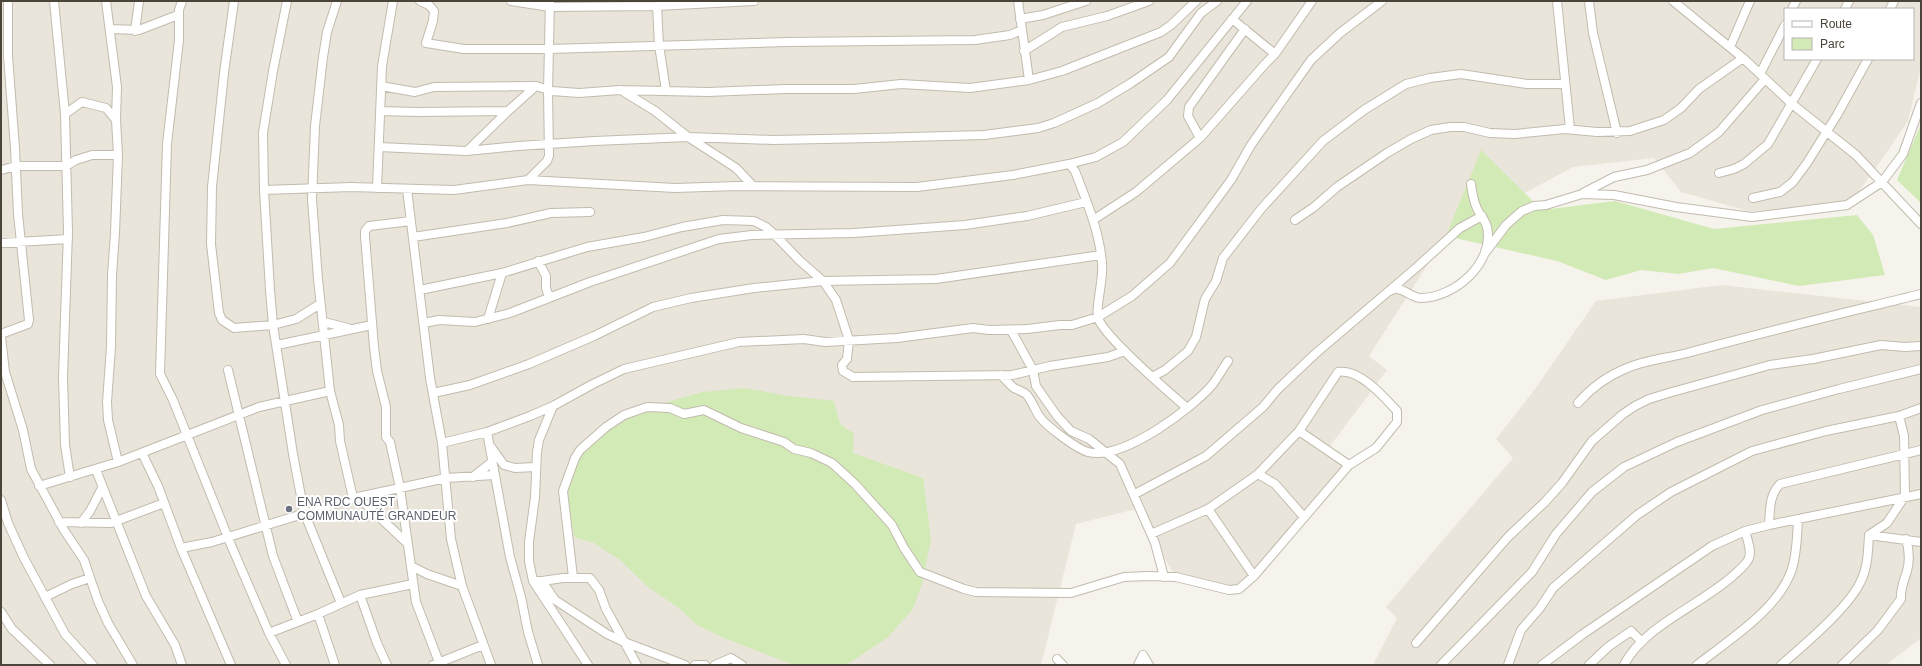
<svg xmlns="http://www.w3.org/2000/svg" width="1922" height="666" font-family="Helvetica,sans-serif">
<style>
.residential{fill:#eae5da;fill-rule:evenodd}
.green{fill:#d2eab5}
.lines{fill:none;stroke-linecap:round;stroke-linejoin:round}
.minor-casing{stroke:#c2bbae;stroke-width:10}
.minor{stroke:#fff;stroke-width:8}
.worship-dot{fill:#6b7280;stroke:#fff;stroke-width:1.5}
.labels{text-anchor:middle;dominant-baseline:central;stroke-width:4;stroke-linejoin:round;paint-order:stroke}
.worship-label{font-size:12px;fill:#5b616d;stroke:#fff;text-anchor:start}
</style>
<rect width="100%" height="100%" fill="#f6f3ec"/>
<path class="residential" d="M1,1H1921V67L1908,121L1876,168L1847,207L1748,211L1681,192L1654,158L1573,167L1446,236L1369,356L1387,370L1327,450L1349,465L1239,589L1176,577L1155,543L1140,508L1076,524L1041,665H1ZM1785,9H1913V59H1785Z
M1721,285L1921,307V638L1886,665H1373L1397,618L1386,607L1513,458L1496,439L1535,389L1596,301Z"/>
<path class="green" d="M1921,124V203L1897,180Z
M1481,150L1542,210L1615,201L1714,229L1857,215L1873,235L1885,275L1799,286L1713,268L1678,274L1641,270L1606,280L1557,261L1446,236Z
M745,388L788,396L834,401L840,424L854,434L853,453L923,478L931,540L922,583L913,609L887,638L846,665H794L724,638L697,625L680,609L647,586L620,560L594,543L574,537L566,485L585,443L603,430L649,407L703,392Z"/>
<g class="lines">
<g class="minor-casing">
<path id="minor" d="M54,1L65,114L68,232L63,377L65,445L70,477
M106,1L117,87L116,120L118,155L115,233L112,275L111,347L107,402L108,420L118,462
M182,1L179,10V40L167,144L160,374L173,400L231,545L269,633L286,665
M234,1L224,73L212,187L211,244L219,313L222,320L234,328L273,325L296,319L320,304
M287,1L273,71L263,133L264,190L270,290L273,325L293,454L304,512L341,603
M337,1L327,32L323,57L315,126L312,199L318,279L330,391L339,425L340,441L353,498
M420,1L429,5L434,11L433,21L426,43L464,49H549L787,42L975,40L1010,35L1022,30
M511,1L550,7L657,6L754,1
M1018,1L1029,80
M1557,1L1570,129
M1589,1L1593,33L1617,133
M1673,1L1743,58L1792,104L1856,155L1921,224
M657,6L659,45L666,91
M1792,9L1796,1
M1845,9L1849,1
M1890,9L1894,1
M1020,19L1043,15L1086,1
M1232,19L1275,54
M110,29L139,30L178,15
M135,31L139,1
M1730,47L1750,1
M1024,51L1062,27L1107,16L1149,1
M1760,74L1785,25
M381,86L415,92L434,87L536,86
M621,90L655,111L688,137L736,168L753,186
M380,111L417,112L508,111L536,86L552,91L579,93L620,90L708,92L785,89H854L901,84L970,88L1029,80L1062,71L1161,32L1171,25L1196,1
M65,114L82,102L106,108L116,120
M1200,138L1188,116L1189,107L1245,29
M379,147L467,151L518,146L595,141L688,137L773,140L873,138L984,135L1038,128L1054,123L1098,103L1131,83L1169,57L1201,13L1217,1
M467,151L508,111
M1069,164L1096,157L1123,142L1167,100L1247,1
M1,170L16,166H66L76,160L92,155H118
M1719,173L1734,169L1744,164L1768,144L1817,59
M528,180L547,161L549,156L548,90L550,1
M377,188L382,66L393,1
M407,189L430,378L442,443L451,539L462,586L491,665
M264,190L351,187L454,190L528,180L675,188L737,186L917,187L1013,175L1069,164L1075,171C1086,200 1100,232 1102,264C1104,278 1095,308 1098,318C1105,338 1169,392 1187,408
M1583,193L1614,177L1647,170L1690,153L1719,132L1765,79
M1753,198L1780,192L1793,182L1807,163L1837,115L1868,59
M1093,220L1136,192L1200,138L1265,64L1275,54L1312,1
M1295,220L1314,207L1337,187L1387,153L1411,139L1431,130L1450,127H1464L1490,133L1515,134L1565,129L1597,132L1630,131L1664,120L1681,108L1699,89L1743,58
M411,221L369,226L365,231V236L374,347L377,371L386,407V437L390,442L400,488L416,602L440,665
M413,237L507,223L551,213L590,212
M1,243L68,239
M1485,253L1506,225L1522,211L1534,206L1546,205L1582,194L1614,195L1676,207L1752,217L1847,205L1882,182L1903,154L1921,103
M538,261L546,276V288L549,297
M420,290L502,273L587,247L644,237L682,227L723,220L754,221L766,227L774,234L799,260L823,281L836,300L849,340L847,359L842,365L843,371L853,377L1012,375L1050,366L1108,357L1125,351
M1390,291C1401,284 1410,298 1421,298C1454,298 1495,263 1487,227C1485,219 1478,213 1476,206C1473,199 1472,191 1471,184
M488,319L502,273
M324,322L348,328
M424,323L439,320L475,322L510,313L590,282L719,239L752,235L854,233L965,225L1027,216L1086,202
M1011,330L1033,370L1036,386L1057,416L1071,431L1089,439L1120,464L1155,543L1164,577
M1,334L28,324L29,320L18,214L15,148L8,56V1
M1,337L5,372L23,430L31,469L64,530L84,560L98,601L108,623L133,665
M277,345L372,325
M228,370L273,556L298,622
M1001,375C1005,379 1009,384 1014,388C1018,390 1024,392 1027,395C1032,401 1035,410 1039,416C1046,426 1077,449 1088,452C1122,461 1192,409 1213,384C1218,377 1223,368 1228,361
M1152,377L1165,370L1188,351L1196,337L1205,299L1216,281L1223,258L1261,209L1323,141L1364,110L1406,84L1430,78L1461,74L1527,84H1565
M433,393L470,385L529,364L594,336L653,307L691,298L754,288L823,281L936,279L1101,255
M1578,403C1592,387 1607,376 1627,368C1648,359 1670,358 1691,352C1768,331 1844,313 1921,294
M553,406L539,440L537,452L535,497L529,542V561L533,581L588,665
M1299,431L1349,465
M487,432L510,557L521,597L528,632L538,665
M442,443L487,432L530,416L553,406L593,384L624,369L739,342L804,339L825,342L897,338L973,328L989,330L1027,329L1060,325H1072L1098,317L1132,296L1170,263L1231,180L1251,145L1311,60L1340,33L1382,1
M491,447L504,465L515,468L536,467
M142,453L158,486L181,548L231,665
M96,470L146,596L175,645L182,665
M1258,474L1275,484L1304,517
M473,477L492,462
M39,486L118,462L259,407L330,391
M1135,494L1206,456L1263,407L1278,389L1315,354L1417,267L1460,228L1482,216
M358,497L407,543
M1,500L8,523L24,558L65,634L93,665
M1208,509L1254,576
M59,522L111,523L164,503
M81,523L90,511L102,488
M1769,525C1770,510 1769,495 1780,484L1921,450
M1869,535L1921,542
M181,548L212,542L358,497L446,478L494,475
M411,566L427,574L462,586
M573,577L563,491L575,458L580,450L606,427L624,415L647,407L670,408L684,414L704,410L741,428L784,442L794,449L811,453L832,463L855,484L892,525L904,548L920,572L964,589L976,592L1071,593L1124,577L1149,576L1176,577L1229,590L1239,589L1254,576L1349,465L1376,448L1397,422V411C1384,397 1359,368 1338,372L1299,431L1258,474L1208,509L1151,534
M533,581H542L555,600L607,634L624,642L685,665
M542,581L563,578H590L599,590L606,609L637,665
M360,595L377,643L387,665
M45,597L72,584L90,578
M1,612L12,629L50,665
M318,614L335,665
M269,633L318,614L360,595L413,584
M1416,643L1508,537L1545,502L1562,483L1592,441L1623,414L1635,406L1649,399L1672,392L1770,365L1813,359L1881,345L1905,347L1921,346
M1143,655L1149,665
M1057,659L1063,665
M433,665L483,645
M695,665H705
M715,665L731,658L742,665
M1138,665L1143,655
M1441,665L1532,572L1556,534L1592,492L1624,467L1677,442L1762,410L1839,389L1921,369
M1508,665L1521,630L1540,608L1553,588L1637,515L1671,492L1752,451L1826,431L1899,416L1921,408
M1542,665L1583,634L1712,546L1745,531L1769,525L1921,494
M1589,665L1608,647L1631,631L1642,642
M1624,665C1643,626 1703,604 1735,574C1739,570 1747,564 1749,558C1752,550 1747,539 1745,531
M1697,665C1729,640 1779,609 1792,569C1797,553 1797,536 1798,520
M1781,665C1804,645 1847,609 1860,583C1868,568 1868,551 1869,535L1887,523L1905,496L1904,436L1899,416
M1842,665L1878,630L1901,599C1900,588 1904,582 1907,571C1910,560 1909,549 1906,539"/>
</g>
<use href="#minor" class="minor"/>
</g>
<circle class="worship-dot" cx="289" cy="509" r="4"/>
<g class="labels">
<g class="worship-label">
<text x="297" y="502">ENA RDC OUEST<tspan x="297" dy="14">COMMUNAUTÉ GRANDEUR</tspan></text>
</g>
</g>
<rect width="1922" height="666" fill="none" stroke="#4b4439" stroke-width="4"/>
<rect x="1784" y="8" width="130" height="52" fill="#ffffff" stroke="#b7b4b0"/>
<rect x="1792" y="21" width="20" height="6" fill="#ffffff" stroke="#b7b4b0"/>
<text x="1820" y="28" font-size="12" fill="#4b4439">Route</text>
<rect x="1792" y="38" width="20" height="12" fill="#d2eab5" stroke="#b7b4b0"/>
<text x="1820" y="48" font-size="12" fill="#4b4439">Parc</text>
</svg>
